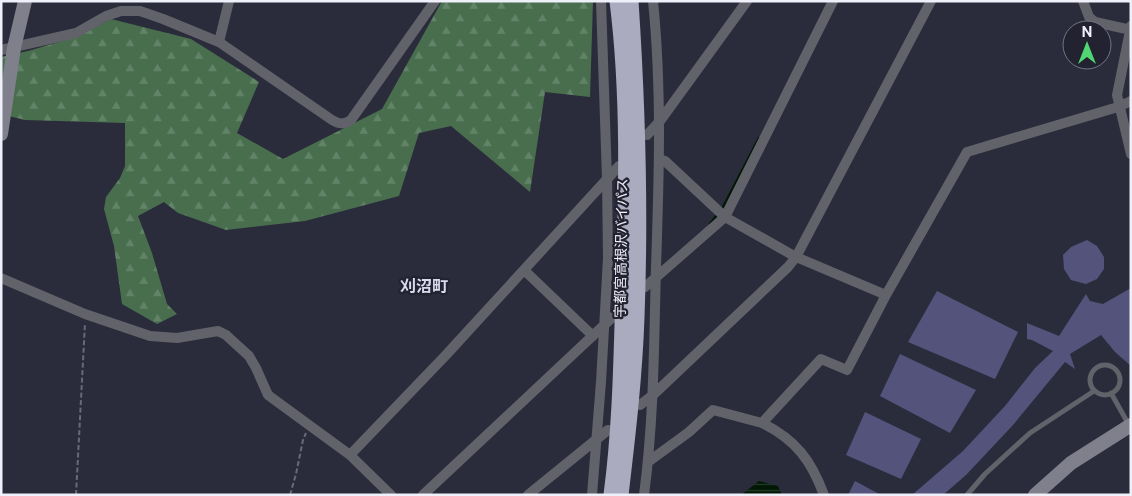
<svg xmlns="http://www.w3.org/2000/svg" width="1132" height="496" font-family="'Public Sans','Noto Sans JP',sans-serif">
<style>
.forest{fill:url(#forest-firs)}
.water{fill:url(#water-rules)}
.lines{fill:none;stroke-linecap:round;stroke-linejoin:round}
.stream{stroke:#001804;stroke-width:2.5}
.building{fill:#53537c}
.path{stroke:#696a77;stroke-width:2;stroke-dasharray:5 2.5;stroke-linecap:butt}
.lane{stroke:#62626a;stroke-width:5}
.street{stroke:#62626a;stroke-width:10}
.secondary{stroke:#7f808c;stroke-width:14}
.highway{stroke:#aaabbe;stroke-width:15}
.labels{text-anchor:middle;dominant-baseline:central;stroke-width:4.5;stroke-linejoin:round;paint-order:stroke}
.street-label{font-size:14px;fill:#f0f0fb;stroke:#222231}
.quarter-label{font-size:16px;font-weight:bold;fill:#d8daed;stroke:#222231}
</style>
<defs>
<pattern id="forest-firs" width="22" height="20" patternUnits="userSpaceOnUse" patternTransform="scale(1.25)"><rect width="22" height="20" fill="#486e4e"/><path d="M5 1l3.5 6h-7zM16 11l3.5 6h-7z" fill="#638368"/></pattern>
<pattern id="water-rules" width="6" height="5" patternUnits="userSpaceOnUse" patternTransform="scale(1.25)"><rect width="6" height="5" fill="#001804"/><path d="M0 2.5h6" fill="none" stroke="#263a2a"/></pattern>
</defs>
<rect width="100%" height="100%" fill="#2b2c3b"/>
<path class="forest" d="M442,1H593L590,97L545,92L530,192L451,126L419,133L399,196L305,221L226,230L178,213L164,202L138,216L152,253L167,304L177,314L157,324L122,304L114,246L104,209L106,197L120,178L125,166V123L25,120L1,114V57L28,51L76,37L111,19L191,39L259,82L237,133L283,159L382,109Z"/>
<path class="water" d="M759,481L778,486L782,495H741Z"/>
<g class="lines">
<path class="stream" d="M721,211L759,138
M710,224L717,215"/>
</g>
<path class="building" d="M1087,240L1097,246L1104,257V269L1097,279L1086,284L1071,280L1064,269L1063,255L1071,247Z
M1131,288V366L1115,352L1101,335L1070,354L1075,369L1065,362L1013,425L966,475L943,495H912L963,451L1005,406L1035,368L1053,351L1032,340L1027,339V323L1059,336L1086,294L1090,301L1103,304Z
M937,291L1018,332L995,379L908,342Z
M900,354L976,390L950,433L880,396Z
M865,412L921,439L901,479L846,455Z
M855,481L881,495H848Z"/>
<g class="lines">
<path class="path" d="M76,495L85,323
M290,495L296,474L303,440L306,433"/>
<path class="lane" d="M1090 380a15 15 0 1 1 30 0a15 15 0 1 1-30 0Z
M1111,393L1129,425
M967,495L985,474L1030,433L1094,391"/>
<path class="street" d="M1083,1L1089,17L1095,22L1131,30
M1131,26L1117,95L1131,154
M219,42L229,1
M1,50L76,33L106,16L121,11H140L163,19L219,42L332,120C339,124 344,125 351,120L435,1
M647,135L660,121L747,1
M659,159L665,161L725,217L796,257L886,295
M524,270L593,336
M1,278L85,314L150,336L177,338L218,331L226,335L249,356L256,368L268,395L350,455L391,495
M645,287L725,217L833,1
M640,405L653,395L788,267L796,257L931,1
M762,423C796,440 811,460 824,495
M350,455L446,355L619,166
M648,462L689,432L713,410L762,423L821,359L847,370L886,295L967,152L1118,107L1131,101
M423,495L617,313
M528,495L608,430
M592,495L601,382L608,258L607,179L601,1
M644,495C654,419 654,343 656,267C659,178 662,90 653,1"/>
<path class="secondary" d="M1,134L14,48L25,1
M1035,495L1071,463L1131,425"/>
<path class="highway" d="M611,495C620,427 621,358 623,290C626,194 629,97 617,1
M621,495C628,436 635,376 637,317C641,211 638,106 631,1"/>
</g>
<g class="labels">
<g class="street-label">
<text transform="translate(621 248) rotate(-89)">宇都宮高根沢バイパス</text>
</g>
<g class="quarter-label">
<text x="424" y="286">刈沼町</text>
</g>
</g>
<rect width="1132" height="496" fill="none" stroke="#f0f0fb" stroke-width="5"/>
<g transform="translate(1087 45)"><circle r="24" fill="#222231" stroke="#747482"/>
<path d="M0-4L9 19L0 12L-9 19Z" fill="#51d674"/>
<text y="-8" font-size="14" font-weight="bold" text-anchor="middle" fill="#f0f0fb">N</text>
</g>
</svg>
